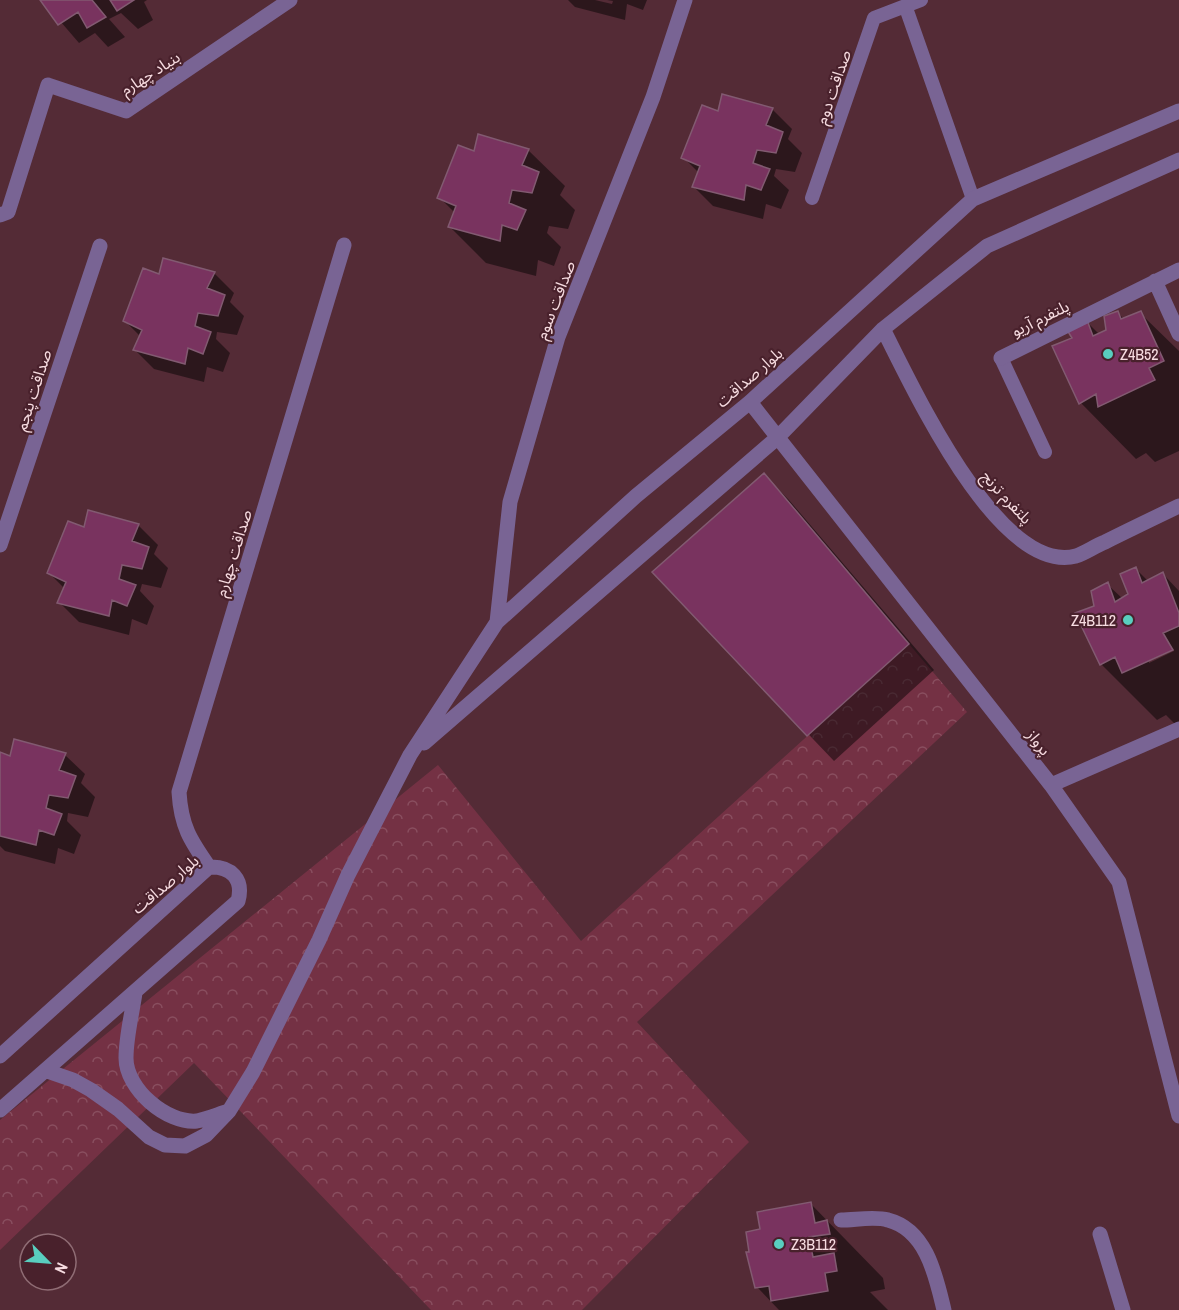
<svg xmlns="http://www.w3.org/2000/svg" width="1179" height="1310" font-family="'Archivo Narrow','Noto Sans Arabic',sans-serif">
<style>
.park{fill:url(#park-crowns)}
.shadow{fill:#0007;fill-rule:evenodd}
.building{fill:#79335f;stroke:#825a71;stroke-width:1.5}
.lines{fill:none;stroke-linecap:round;stroke-linejoin:round}
.lane{stroke:#796494;stroke-width:14}
.street{stroke:#796494;stroke-width:15}
.poi-dot{fill:#59cebf;stroke:#49212c;stroke-width:2}
.labels{text-anchor:middle;dominant-baseline:central;stroke-width:4.5;stroke-linejoin:round;paint-order:stroke}
.street-label{font-size:16px;fill:#f7dce1;stroke:#49212c}
.poi-label{font-size:16px;fill:#f7dce1;stroke:#49212c;text-anchor:start}
</style>
<defs>
<pattern id="park-crowns" width="20" height="18" patternUnits="userSpaceOnUse" patternTransform="scale(1.5)"><rect width="20" height="18" fill="#743144"/><path d="M2 6a3 3 0 1 1 6 0M12 15a3 3 0 1 1 6 0" fill="none" stroke="#894e5f"/></pattern>
</defs>
<rect width="100%" height="100%" fill="#542b36"/>
<path class="park" d="M909,644L967,712L637,1022L749,1142L582,1310H431L194,1063L0,1250V1120L438,765L581,941Z"/>
<path class="shadow" d="M42,0H147L144,2L153,20L138,29L121,13L109,19L125,37L108,47L95,33L79,43Z
M568,0H595L612,4L613,1L607,0H647L643,10L627,4L625,20L575,7Z
M723,96L773,110L792,129L788,139L802,153L795,172L776,169L774,176L789,190L781,209L766,204L763,219L713,206L693,186L699,173L683,157L719,113Z
M528,150L565,186L560,195L575,210L568,229L549,226L547,233L561,247L554,266L538,260L536,276L486,263L449,226L455,213L439,197L475,153Z
M214,273L234,293L230,302L244,316L237,335L217,332L216,339L230,353L223,372L207,367L204,382L154,369L135,350L140,336L125,321L160,276Z
M1118,313L1125,320L1140,313L1179,351V451L1155,462L1146,453L1136,459L1081,403L1074,339L1087,322L1100,335L1108,330Z
M764,475L789,500L934,670L834,761L654,572Z
M138,525L158,545L154,554L168,568L161,588L142,584L140,591L154,606L147,625L132,619L129,635L79,622L59,602L65,589L49,573L85,529Z
M1136,569L1149,582L1163,574L1179,591V728L1166,715L1157,720L1101,664L1095,607L1107,584L1123,599L1130,595ZM1173,648L1174,651L1149,663V659Z
M0,754L11,758L65,755L85,774L81,783L95,797L88,817L68,813L67,821L81,835L74,854L58,848L55,864L5,851L0,846Z
M810,1203L883,1278L885,1289L870,1292L888,1310H779L757,1287L751,1253L762,1230Z"/>
<path class="building" d="M40,0H92L106,17L87,28L78,12L58,25Z
M110,0H134L117,11Z
M722,94L773,108L766,125L783,132L776,153L757,150L753,163L770,169L761,190L746,185L744,200L692,187L700,166L681,158L702,105L718,111Z
M478,134L529,149L522,165L539,172L532,193L512,190L509,203L526,210L517,230L502,225L500,241L448,227L456,206L437,198L458,145L474,151Z
M163,258L215,272L207,288L225,295L218,316L198,313L195,326L211,332L203,354L188,348L185,364L133,350L142,330L123,321L143,268L159,274Z
M1118,311L1121,319L1141,311L1164,361L1149,368L1155,380L1098,407L1096,394L1079,404L1052,346L1072,338L1067,330L1087,320L1093,336L1106,330L1104,316Z
M764,473L909,644L807,736L652,572Z
M88,510L139,524L132,541L149,547L142,569L122,565L119,579L136,585L127,606L112,600L109,616L57,603L66,582L47,573L68,521L84,527Z
M1136,567L1142,583L1163,572L1179,613V626L1163,633L1173,650L1122,673L1115,657L1100,665L1075,613L1094,606L1091,591L1108,582L1115,602L1128,594L1120,574Z
M14,739L66,753L59,770L76,776L68,798L49,795L46,808L62,814L54,835L39,830L36,845L0,836V752L10,756Z
M811,1202L815,1223L827,1220L830,1234L809,1237L813,1257L834,1253L837,1271L825,1273L828,1291L771,1301L769,1286L755,1288L746,1252H749L746,1232L760,1229L757,1212Z"/>
<g class="lines">
<path class="lane" d="M906,8L973,199
M812,198L874,18L921,0
M1001,358L1045,452"/>
<path class="street" d="M0,215L8,212L48,85L126,111L290,0
M1155,281L1179,334
M883,329C911,383 998,576 1076,556C1085,553 1095,546 1105,542C1129,530 1154,518 1179,506
M1001,358L1179,270
M750,402L1051,785L1119,882L1179,1116
M0,545L100,246
M497,622L510,502L558,337L653,97L685,0
M424,743L777,438L883,329L987,246L1179,160
M1051,785L1179,729
M209,867C190,840 181,826 179,792L344,245
M135,993C132,1014 126,1037 126,1058C126,1089 167,1124 197,1121C207,1119 219,1114 229,1111
M0,1056L209,867C231,866 244,879 238,901L0,1110
M47,1071L73,1080L91,1090L118,1109L149,1137L165,1145L185,1146L206,1135L229,1111L253,1072L319,940L348,875L410,755L497,622L636,496L750,402L973,199L1179,111
M841,1220C855,1220 875,1216 888,1220C927,1230 936,1277 944,1310
M1100,1234L1123,1310"/>
</g>
<g class="poi-dot">
<circle cx="1108" cy="354" r="6"/>
<circle cx="1128" cy="620" r="6"/>
<circle cx="779" cy="1244" r="6"/>
</g>
<g class="labels">
<g class="street-label">
<text transform="translate(150 73) rotate(-33)">بنیاد چهارم</text>
<text transform="translate(833 87) rotate(-71)">صداقت دوم</text>
<text transform="translate(555 300) rotate(-69)">صداقت سوم</text>
<text transform="translate(1040 318) rotate(-26)">پلتفرم آریو</text>
<text transform="translate(749 377) rotate(-41)">بلوار صداقت</text>
<text transform="translate(33 390) rotate(-72)">صداقت پنجم</text>
<text transform="translate(1007 497) rotate(47)">پلتفرم ترنج</text>
<text transform="translate(233 553) rotate(-73)">صداقت چهارم</text>
<text transform="translate(1039 742) rotate(52)">پرواز</text>
<text transform="translate(165 884) rotate(-40)">بلوار صداقت</text>
</g>
<g class="poi-label">
<text x="1120" y="354">Z4B52</text>
<text x="1116" y="620" text-anchor="end">Z4B112</text>
<text x="791" y="1244">Z3B112</text>
</g>
</g>
<g transform="translate(48 1262) rotate(115)"><circle r="28" fill="#49212c" stroke="#8f6c74" stroke-width="1.5"/>
<path d="M0-4.5L10 22L0 15L-10 22Z" fill="#59cebf"/>
<text y="-9" font-size="16" font-weight="bold" text-anchor="middle" fill="#f7dce1">N</text>
</g>
</svg>
